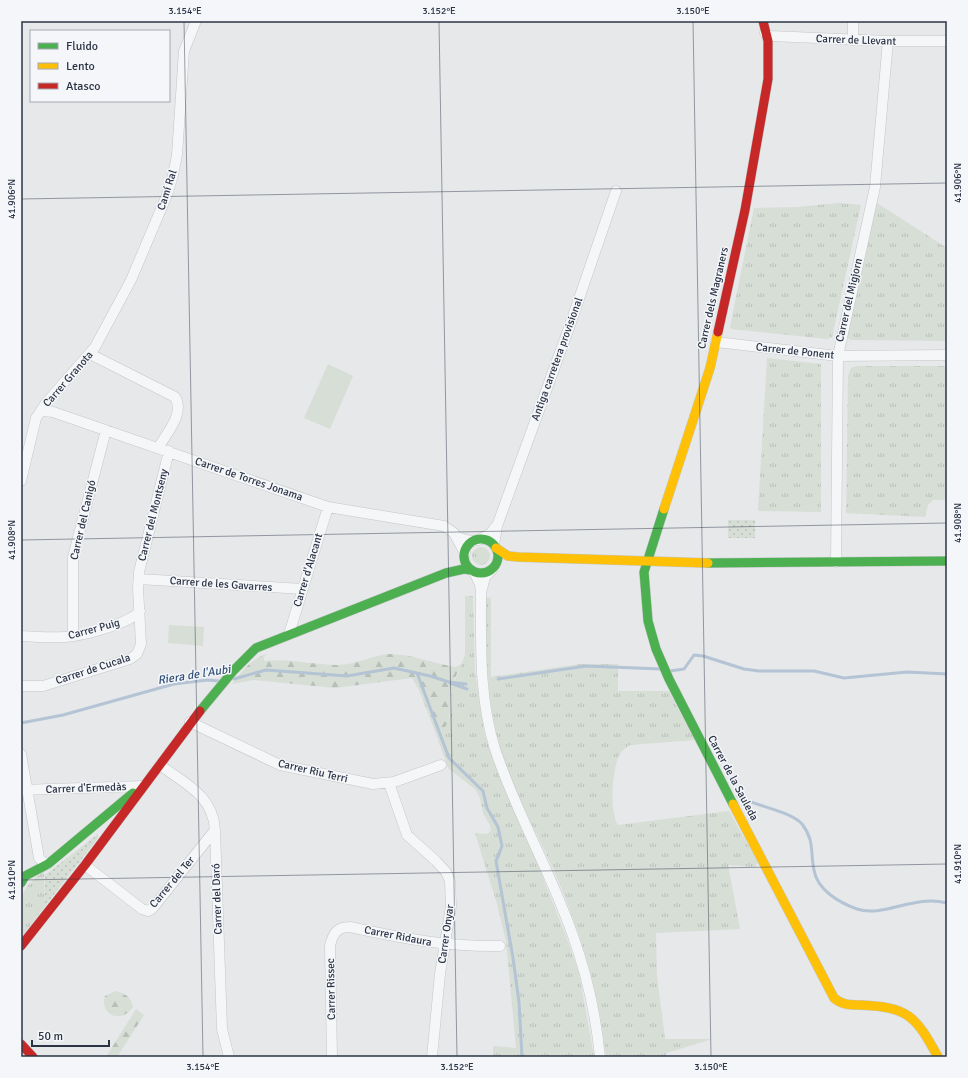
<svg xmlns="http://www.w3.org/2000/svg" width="968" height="1078" font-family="Signika,sans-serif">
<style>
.grass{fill:url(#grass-tufts)}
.forest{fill:url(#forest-firs)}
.park{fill:url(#park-dots)}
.pitch{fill:#d6ded6}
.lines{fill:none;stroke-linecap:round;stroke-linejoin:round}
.stream{stroke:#b4c4d5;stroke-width:3}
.street-casing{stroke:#c4c6c8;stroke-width:11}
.fast-casing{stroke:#c4c6c8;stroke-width:10}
.slow-casing{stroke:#c4c6c8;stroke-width:10}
.jam-casing{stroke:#c4c6c8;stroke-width:10}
.street{stroke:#f5f6f7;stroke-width:10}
.fast{stroke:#4caf50;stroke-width:9}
.slow{stroke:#ffc107;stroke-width:9}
.jam{stroke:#c62828;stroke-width:9}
.ticks{fill:none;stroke:#2b3445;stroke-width:1;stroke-opacity:0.45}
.labels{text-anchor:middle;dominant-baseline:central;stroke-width:3;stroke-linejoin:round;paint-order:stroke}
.street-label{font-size:11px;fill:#2b3445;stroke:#f4f6f9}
.water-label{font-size:12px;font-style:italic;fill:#34527a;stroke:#f4f6f9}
.neatline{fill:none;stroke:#2b3445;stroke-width:1.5}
.ticks-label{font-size:10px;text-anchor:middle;fill:#2b3445}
</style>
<defs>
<pattern id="grass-tufts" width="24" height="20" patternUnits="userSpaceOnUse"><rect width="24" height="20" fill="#d6ded6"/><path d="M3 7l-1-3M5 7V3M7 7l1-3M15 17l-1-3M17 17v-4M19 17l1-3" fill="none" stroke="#b8bfb9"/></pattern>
<pattern id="forest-firs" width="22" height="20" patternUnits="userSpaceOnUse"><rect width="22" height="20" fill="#d6ded6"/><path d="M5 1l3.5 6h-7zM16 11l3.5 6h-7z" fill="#b8bfb9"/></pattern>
<pattern id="park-dots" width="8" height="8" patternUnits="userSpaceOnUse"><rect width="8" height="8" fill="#d6ded6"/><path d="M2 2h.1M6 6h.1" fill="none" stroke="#b8bfb9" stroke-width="1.8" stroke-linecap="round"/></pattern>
</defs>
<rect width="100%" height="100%" fill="#e6e8ea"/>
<path class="grass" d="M838,203L861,205L832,337L827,339L731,329L730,327L754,208L798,207Z
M877,203L947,248V341L850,340L847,337Z
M767,358L821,364V512L758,511Z
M856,366H947V500H933L928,505L925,517L846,513L848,376L851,368Z
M472 556a9 9 0 1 1 18 0a9 9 0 1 1-18 0Z
M465,596H473L475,672L484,732L494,763L520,820L566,936L579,973L594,1057H493V1046L516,1048L506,941L497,904L475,833L487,834L491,831L490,825L483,813L480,798L476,790L448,768L436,734L439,732L450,717L452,688L465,655Z
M486,597L491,598V677L580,664H618V691H669L695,740L630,745C625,748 621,751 619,756C612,770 609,813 618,825L729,811L758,862L755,867L728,865L740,929L656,933L657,976L665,1039H712L670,1052L666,1053V1057H606C599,993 583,940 558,880C540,837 511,789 499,744C486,696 486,647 486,597Z
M44,871L45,906L21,938C21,904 14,893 44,871Z"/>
<path class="forest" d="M267,654L264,657V661C289,658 314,665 338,665C356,665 372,655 389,654C412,654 434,664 456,667L462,664C458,671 454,679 452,687C447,704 456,725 436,734L419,690L412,678L335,688L253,680L232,684C241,672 252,658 267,654Z
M116,991C125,994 131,996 133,1007C121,1025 99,1014 105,996Z
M136,1009L144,1015L117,1057H106Z"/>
<path class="park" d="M728,520H755V538H728Z
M98,834V838L45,906V875Z"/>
<path class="pitch" d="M328,364L353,376L330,429L304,418Z
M169,625L204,627L203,646L168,643Z"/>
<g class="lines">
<path class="stream" d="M670,671L684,669L694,655L703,656L744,669L759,671H814L844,678L907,672L947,674
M417,673L449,758L483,791L487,808L498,827L502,846L496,861L513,958L519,1002L522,1057
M234,679L266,670L347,676L394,668L430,676L449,682L466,684
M498,679L586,666L661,669
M450,683L467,689
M21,723L63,715L174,684L207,680L219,681
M738,796C754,806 791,811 802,824C815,841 810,852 814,870C817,890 840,903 857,909C884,918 914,894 947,903"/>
<g class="street-casing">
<path id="street" d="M765,33L770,36L888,41H947
M853,40V21
M716,342L838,356L947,355
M90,354L175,397C185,413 167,433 158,448
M41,411L53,412L328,507L444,526L454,533L465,553
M21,481L36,418L46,403L95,347L131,280L167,195L173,175L177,155L184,51L196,21
M457,537L466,540L474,541
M479,540L491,533L495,527
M494,545L497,526L570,325L616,191
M836,562L838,356L875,187L888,41
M474,572L480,584L481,593C481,645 479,698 495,749C516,813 551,872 573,936C587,975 596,1016 600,1057
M139,579L303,589
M482,589L485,577L492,570
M289,634L328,507
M21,636C35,637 50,638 65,637C82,636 129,624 140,611
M73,636V557L106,430
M21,686H43L130,659L137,654L141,644L138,588L139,572L169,451
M190,722L280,765L373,784L394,782L441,765
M21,754L39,858L43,862L48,864
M160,765C185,784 213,795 215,830L222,1029L229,1057
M389,783L407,835L436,861L446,872L450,881L451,906L440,974L432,1057
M21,790L143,786
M85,865L142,909L148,911L152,909L215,830
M332,1057L330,946C333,933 337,927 350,927C401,938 447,947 500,946"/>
</g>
<g class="fast-casing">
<path id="fast" d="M664,509L644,572L648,621L656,649L669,679L733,804
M464 556a17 17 0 1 1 34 0a17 17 0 1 1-34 0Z
M708,563L947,561
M200,711L234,670L256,648L446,573L464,569L471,570
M21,883L25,876L48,864L133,793"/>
</g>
<g class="slow-casing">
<path id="slow" d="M664,509L710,368L718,332
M496,548L508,556L518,557L708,563
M733,804L834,998C842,1005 850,1005 860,1005C908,1007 915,1015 938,1057"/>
</g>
<g class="jam-casing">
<path id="jam" d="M718,332L745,210L768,79V41L763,21
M21,946L85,865L200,711
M21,1044L33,1057"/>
</g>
<use href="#street" class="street"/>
<use href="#fast" class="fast"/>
<use href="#slow" class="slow"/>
<use href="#jam" class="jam"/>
</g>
<path class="ticks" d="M184,21L203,1057M439,21L457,1057M693,21L711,1057M21,199L947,183M21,540L947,523M21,880L947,864"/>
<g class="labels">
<g class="street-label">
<text transform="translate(856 40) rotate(2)">Carrer de Llevant</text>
<text transform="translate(167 190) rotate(-72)">Camí Ral</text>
<text transform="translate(713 298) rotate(-77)">Carrer dels Magraners</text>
<text transform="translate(849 300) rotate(-77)">Carrer del Migjorn</text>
<text transform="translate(795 351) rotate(6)">Carrer de Ponent</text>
<text transform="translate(557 359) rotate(-70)">Antiga carretera provisional</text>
<text transform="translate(68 379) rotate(-49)">Carrer Granota</text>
<text transform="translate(249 479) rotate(19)">Carrer de Torres Jonama</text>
<text transform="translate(153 515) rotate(-76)">Carrer del Montseny</text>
<text transform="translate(83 520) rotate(-77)">Carrer del Canigó</text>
<text transform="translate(308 570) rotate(-73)">Carrer d'Alacant</text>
<text transform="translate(221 584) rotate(4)">Carrer de les Gavarres</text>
<text transform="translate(94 629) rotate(-15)">Carrer Puig</text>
<text transform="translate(93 669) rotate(-18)">Carrer de Cucala</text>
<text transform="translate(313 771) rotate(13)">Carrer Riu Terri</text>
<text transform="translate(733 778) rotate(62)">Carrer de la Sauleda</text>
<text transform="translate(86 788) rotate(-2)">Carrer d'Ermedàs</text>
<text transform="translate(172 882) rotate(-50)">Carrer del Ter</text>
<text transform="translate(217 899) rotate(-92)">Carrer del Daró</text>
<text transform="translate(446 934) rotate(-82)">Carrer Onyar</text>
<text transform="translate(398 936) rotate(11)">Carrer Ridaura</text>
<text transform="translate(331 989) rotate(-91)">Carrer Rissec</text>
</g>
<g class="water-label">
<text transform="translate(194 675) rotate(-9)">Riera de l'Aubi</text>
</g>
</g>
<rect width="968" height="1078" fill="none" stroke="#f4f6f9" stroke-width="44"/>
<rect x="30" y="30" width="140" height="72" fill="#f4f6f9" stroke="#a4a8b1"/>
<rect x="38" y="43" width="20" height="6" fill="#4caf50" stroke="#a4a8b1"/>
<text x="66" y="50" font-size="12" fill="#2b3445">Fluido</text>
<rect x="38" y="63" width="20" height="6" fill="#ffc107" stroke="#a4a8b1"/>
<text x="66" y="70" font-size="12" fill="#2b3445">Lento</text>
<rect x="38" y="83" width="20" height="6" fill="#c62828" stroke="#a4a8b1"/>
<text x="66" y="90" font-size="12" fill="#2b3445">Atasco</text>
<path d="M32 1040v6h77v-6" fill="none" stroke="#2b3445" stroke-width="2"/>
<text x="38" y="1040" font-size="12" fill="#2b3445" stroke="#f4f6f9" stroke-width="3" paint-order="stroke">50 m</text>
<rect x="22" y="22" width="924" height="1034" class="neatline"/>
<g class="ticks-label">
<text x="185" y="14">3.154°E</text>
<text x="439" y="14">3.152°E</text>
<text x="693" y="14">3.150°E</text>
<text transform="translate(957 183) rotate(-90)" y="4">41.906°N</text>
<text transform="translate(11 199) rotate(-90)" y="4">41.906°N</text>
<text transform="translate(957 523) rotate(-90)" y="4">41.908°N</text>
<text transform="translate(11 540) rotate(-90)" y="4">41.908°N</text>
<text transform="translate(957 864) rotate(-90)" y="4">41.910°N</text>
<text transform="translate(11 880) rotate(-90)" y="4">41.910°N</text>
<text x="203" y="1070">3.154°E</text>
<text x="457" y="1070">3.152°E</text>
<text x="711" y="1070">3.150°E</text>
</g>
</svg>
